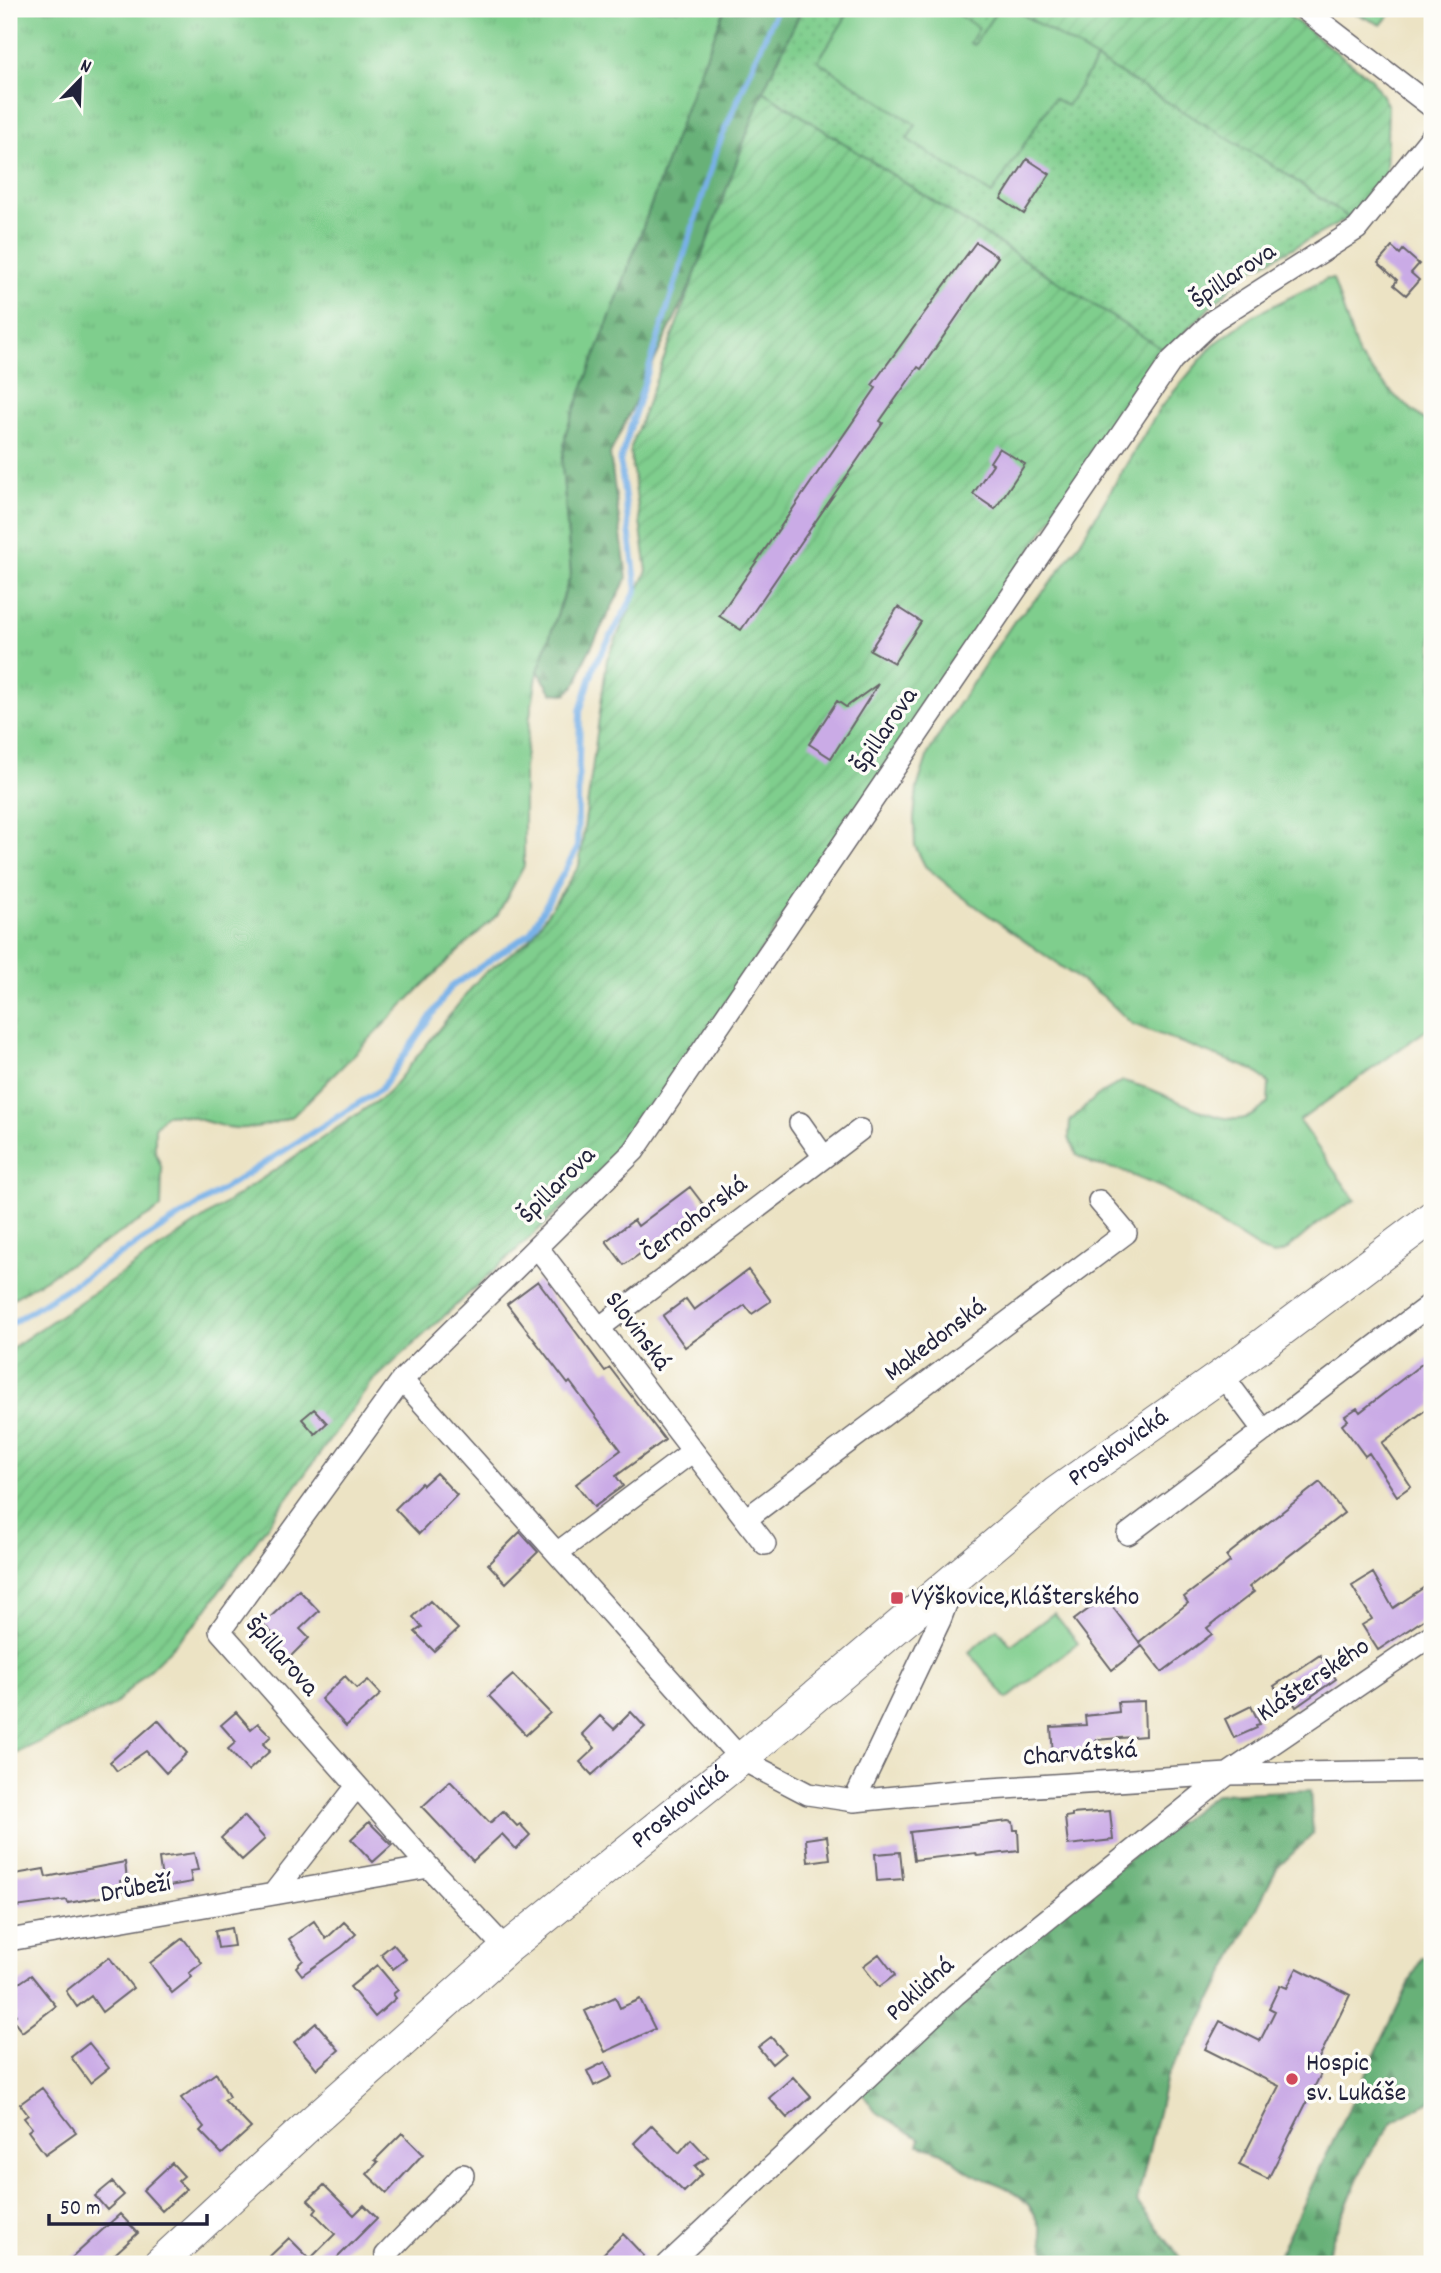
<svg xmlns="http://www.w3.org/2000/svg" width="1441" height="2273" font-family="Dekko,sans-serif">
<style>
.grass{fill:url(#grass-tufts);stroke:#507864;stroke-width:2}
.forest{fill:url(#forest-firs);stroke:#446a5a;stroke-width:2}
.park{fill:url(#park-dots);stroke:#507864;stroke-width:2}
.garden{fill:url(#garden-furrows);stroke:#507864;stroke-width:2}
.pitch{fill:#7fce8d;stroke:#507864;stroke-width:2}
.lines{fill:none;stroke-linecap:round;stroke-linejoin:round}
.stream{stroke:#78b1e8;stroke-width:6}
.building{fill:#caabe6}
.street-casing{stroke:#69666b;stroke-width:24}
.secondary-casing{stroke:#69666b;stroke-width:34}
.street{stroke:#fff;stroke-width:21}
.secondary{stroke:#fff;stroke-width:32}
.poi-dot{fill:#d1495b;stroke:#fdfcf7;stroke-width:2.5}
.labels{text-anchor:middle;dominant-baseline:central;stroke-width:7;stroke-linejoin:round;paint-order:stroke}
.street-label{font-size:26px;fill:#22223b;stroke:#fdfcf7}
.poi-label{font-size:26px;fill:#22223b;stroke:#fdfcf7;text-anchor:start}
</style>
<defs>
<pattern id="grass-tufts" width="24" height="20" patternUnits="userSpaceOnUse" patternTransform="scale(1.75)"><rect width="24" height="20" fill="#7fce8d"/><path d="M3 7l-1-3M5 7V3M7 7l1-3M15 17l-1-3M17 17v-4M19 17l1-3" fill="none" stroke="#6db17b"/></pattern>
<pattern id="forest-firs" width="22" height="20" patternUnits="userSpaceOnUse" patternTransform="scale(1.75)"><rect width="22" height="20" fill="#67b178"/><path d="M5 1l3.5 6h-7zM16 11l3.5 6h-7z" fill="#549064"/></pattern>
<pattern id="park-dots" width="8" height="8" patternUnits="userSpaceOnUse" patternTransform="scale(1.75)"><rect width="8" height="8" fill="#7fce8d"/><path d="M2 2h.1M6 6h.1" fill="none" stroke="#6db17b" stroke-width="1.8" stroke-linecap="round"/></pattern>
<pattern id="garden-furrows" width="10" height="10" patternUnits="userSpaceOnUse" patternTransform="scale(1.75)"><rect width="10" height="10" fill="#7fce8d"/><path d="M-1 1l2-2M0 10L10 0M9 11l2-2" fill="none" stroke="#6db17b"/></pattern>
</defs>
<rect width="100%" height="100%" fill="#fdfcf7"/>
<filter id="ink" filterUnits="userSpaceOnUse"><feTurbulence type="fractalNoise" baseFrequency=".0143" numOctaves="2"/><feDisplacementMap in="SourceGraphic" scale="14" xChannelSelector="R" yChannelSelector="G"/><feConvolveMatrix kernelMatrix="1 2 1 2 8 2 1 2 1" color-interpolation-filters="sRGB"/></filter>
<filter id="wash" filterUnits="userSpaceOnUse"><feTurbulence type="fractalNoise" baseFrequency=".00686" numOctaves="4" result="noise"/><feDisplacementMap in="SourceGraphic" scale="28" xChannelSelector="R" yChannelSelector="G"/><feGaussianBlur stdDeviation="1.57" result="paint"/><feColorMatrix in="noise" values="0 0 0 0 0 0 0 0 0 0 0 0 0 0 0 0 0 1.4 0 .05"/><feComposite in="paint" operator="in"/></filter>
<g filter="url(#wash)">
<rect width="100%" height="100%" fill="#ece3c4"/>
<path class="grass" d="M9,9H725L691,94L621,288L566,432L562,464L571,574L538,671L530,716L524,768V866L498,914L425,983L293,1116C275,1123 255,1130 235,1128C210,1126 190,1112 165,1115L155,1128V1151L162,1169L161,1208L9,1301Z
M1346,9H1394L1381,25Z
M1327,279H1333L1359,357L1395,396L1432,426V1026L1299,1121L1355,1200L1321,1221L1285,1251L1274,1255L1264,1252L1163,1188L1119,1170L1093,1164L1077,1155L1069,1138L1070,1121L1098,1095L1123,1081C1134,1084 1145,1087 1155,1091C1177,1100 1216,1121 1239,1119C1251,1118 1259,1111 1268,1103L1269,1084L1256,1071L1132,1024L1104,997L960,895L925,866L915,846L914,819L917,788L928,754L951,715L1015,620L1046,589L1079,544L1160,408L1213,345L1254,315Z"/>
<path class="forest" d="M725,9H802L763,91L692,282L610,454L627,578L585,659L577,683L566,694L552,693L538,671L571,574L562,464L566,432L621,288L691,94Z
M1310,1790L1313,1834L1277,1868L1199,2025L1166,2078L1137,2202L1185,2264H1046C1044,2233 1039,2206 1010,2190C998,2182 982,2180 970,2172C946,2157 950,2151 918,2145L920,2139L875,2111L858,2087L970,1978L1216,1794Z
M1422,1957H1432V2100L1393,2122L1367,2157L1322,2264H1274Z"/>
<path class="park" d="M802,9H1013L1282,171L1349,218L1246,273L1165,351L763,91Z"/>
<path class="garden" d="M1013,9H1280L1372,79L1388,106L1386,176L1349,218L1282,171Z
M763,91L1165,351L720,1011L618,1157L372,1382L197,1622L113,1706L9,1757V1350L387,1094L481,976L530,939L579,866L607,659L647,571L630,450Z"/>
<path class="pitch" d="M851,9H949L979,28L970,43L974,45L998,9H1013L1097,59L1067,106L1054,98L992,194L907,139L916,125L818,61Z
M1054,1613L1078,1643L1007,1699L969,1652L997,1629L1011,1645Z"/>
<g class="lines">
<path class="stream" d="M9,1325L381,1089L451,987L530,933L577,849L580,711L595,664L637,590L620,461L718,146L777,9"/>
</g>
<g id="blocks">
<path class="building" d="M1027,159L1050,174L1024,214L1001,199Z
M976,242L998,257L921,369L918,367L880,421L883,423L741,630L719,616L876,388L872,385Z
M1392,247L1400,254L1403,250L1419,264L1411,273L1419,280L1406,295L1394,285L1397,280L1378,263Z
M999,448L1025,464L995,509L973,494L993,464L990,462Z
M898,607L921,622L894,663L870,650Z
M878,684L831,758L809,744L837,701L846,707Z
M690,1187L706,1208L624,1265L606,1241L634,1220L638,1226Z
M748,1270L771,1301L752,1314L745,1305L685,1347L663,1316L686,1299L694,1310Z
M538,1281L605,1371L610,1368L665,1440L616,1476L623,1486L594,1507L576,1484L621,1450L570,1382L568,1384L507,1304Z
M1432,1356V1405L1382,1443L1411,1486L1397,1496L1369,1453L1365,1456L1342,1425L1348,1420L1345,1416L1357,1408L1360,1412Z
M314,1409L327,1423L315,1434L302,1419Z
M436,1473L457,1495L419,1534L395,1509L421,1483L423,1485Z
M1320,1482L1344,1513L1249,1587L1254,1592L1207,1628L1212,1634L1162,1672L1139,1642L1188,1603L1184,1597L1230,1562L1226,1556Z
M520,1532L538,1552L506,1583L488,1564Z
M1373,1573L1393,1608L1432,1582V1614L1378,1650L1362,1625L1372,1619L1352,1586Z
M299,1590L319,1611L300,1629L309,1638L286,1661L266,1640L272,1633L263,1624Z
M1105,1597L1142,1646L1112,1670L1074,1620Z
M430,1601L458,1629L434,1651L415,1632L422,1627L413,1617Z
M1320,1655L1336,1679L1296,1707L1293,1702L1290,1704L1287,1700L1285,1702L1274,1686Z
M513,1675L550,1713L526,1735L489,1696Z
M345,1676L357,1689L368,1680L381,1694L346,1726L321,1699Z
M1144,1701L1145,1736L1096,1740L1097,1753L1053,1756L1051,1727L1086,1725L1085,1716L1119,1712L1118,1702Z
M1251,1706L1260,1724L1256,1725L1257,1728L1234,1738L1225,1719Z
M236,1712L251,1729L258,1723L271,1736L263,1744L270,1751L248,1771L228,1749L236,1742L221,1725Z
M631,1712L645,1727L592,1775L580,1762L595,1748L582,1734L600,1716L614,1729Z
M158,1720L187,1753L166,1773L146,1751L117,1771L110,1762Z
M450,1781L490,1823L503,1811L517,1826L520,1824L530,1835L516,1849L502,1834L473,1861L422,1807Z
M1110,1811L1113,1840L1068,1845L1065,1817L1072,1816V1814Z
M244,1816L265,1839L242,1860L221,1838Z
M1009,1821L1013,1822L1014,1830H1018L1019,1851L977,1856L976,1853L914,1860L910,1832Z
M369,1822L392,1845L373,1862L351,1839Z
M827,1836L830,1859L808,1862L806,1839Z
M900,1852L903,1879L877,1881L875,1854Z
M194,1853L198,1870L190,1871L192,1882L163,1887L159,1858Z
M125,1862L127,1880L120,1881L122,1893L68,1903L67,1900L16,1907L14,1896L9,1897V1875L44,1869L46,1877Z
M314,1921L326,1939L344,1922L356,1934L342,1947L302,1975L296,1967L303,1960L289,1939Z
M231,1928L234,1946L218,1948L215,1931Z
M183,1938L202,1963L189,1973L192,1977L172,1993L150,1963Z
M393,1944L406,1959L393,1969L381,1954Z
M879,1954L895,1975L879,1987L863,1966Z
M109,1957L133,1988L102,2012L91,1996L77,2007L66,1991Z
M377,1965L398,1990L393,1994L396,1998L375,2017L350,1987Z
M1297,1968L1350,1995L1314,2068L1322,2072L1268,2179L1239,2165L1279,2086L1205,2049L1220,2021L1260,2041L1275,2011L1269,2008L1280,1985L1287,1988Z
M31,1975L56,2006L22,2032L12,2019L16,2015L9,2005V1990Z
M615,1997L620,2008L640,1999L655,2029L605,2052L585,2011Z
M316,2023L339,2050L317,2069L294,2042Z
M771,2037L785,2053L772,2064L758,2047Z
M89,2043L109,2068L90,2083L71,2057Z
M605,2062L612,2077L594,2086L587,2071Z
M216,2073L229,2097L224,2100L251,2128L222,2154L200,2131L204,2127L181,2098Z
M793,2077L811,2097L787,2118L769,2098Z
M42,2088L76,2132L45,2154L28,2131L32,2128L24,2118L28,2115L20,2104Z
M652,2125L679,2153L691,2139L708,2157L695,2166L702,2174L684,2192L634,2143Z
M402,2133L423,2154L387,2193L367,2174L378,2162L375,2160Z
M172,2163L184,2176L178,2181L186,2189L162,2211L143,2190Z
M112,2182L124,2195L107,2210L95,2196Z
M324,2185L354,2215L364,2205L377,2218L331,2264H278L270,2256L289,2238L310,2259L335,2234L314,2213L317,2209L308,2200Z
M120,2214L138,2233L104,2264H65Z
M623,2234L644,2256L636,2264H593Z"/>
</g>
</g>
<g filter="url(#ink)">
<use href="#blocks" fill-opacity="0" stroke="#69666b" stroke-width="2"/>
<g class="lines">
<g class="street-casing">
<path id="street" d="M1304,9L1432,107
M800,1123L824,1157
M537,1247L693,1451
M599,1328L860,1130
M1222,1375L1264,1431
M402,1380L741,1759L808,1794L854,1801L958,1791L1228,1774L1432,1771
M746,1519L1126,1233L1099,1201
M1128,1534L1432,1303
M557,1553L693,1451L765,1544
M854,1801L940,1620L954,1583
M273,1894L357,1786
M9,1940L429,1867
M506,1949L429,1867L220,1631L402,1380L634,1151L1172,360L1214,320L1357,229L1432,136
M390,2264L386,2255L463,2175
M668,2264L955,1995L988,1967L1228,1774L1432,1635"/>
</g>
<g class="secondary-casing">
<g id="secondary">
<path id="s1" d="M159,2264L312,2122L506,1949L741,1759L1057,1492L1222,1375L1432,1217"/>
</g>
</g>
<use href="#street" class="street"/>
<use href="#secondary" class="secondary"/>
</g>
</g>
<g class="poi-dot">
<rect x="890" y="1591" width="14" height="14" rx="3.5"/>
<circle cx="1292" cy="2079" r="7"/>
</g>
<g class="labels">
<g class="street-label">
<text transform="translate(1234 277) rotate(-34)">Špillarova</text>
<text transform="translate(886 731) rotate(-56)">Špillarova</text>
<text transform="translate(558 1186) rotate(-45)">Špillarova</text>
<text transform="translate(695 1220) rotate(-37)">Černohorská</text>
<text transform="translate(637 1332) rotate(53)">Slovinská</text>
<text transform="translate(936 1341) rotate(-37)">Makedonská</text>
<text stroke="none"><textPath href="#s1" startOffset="1260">Proskovická</textPath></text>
<text transform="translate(281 1657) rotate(49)">Špillarova</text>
<text transform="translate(1314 1681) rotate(-34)">Klášterského</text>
<text transform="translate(1080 1755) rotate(-4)">Charvátská</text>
<text stroke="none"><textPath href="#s1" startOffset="693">Proskovická</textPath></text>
<text transform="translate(136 1890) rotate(-10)">Drůbeží</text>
<text transform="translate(921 1990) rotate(-42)">Poklidná</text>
</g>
<g class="poi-label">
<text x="911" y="1598">Výškovice,Klášterského</text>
<text x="1306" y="2064">Hospic<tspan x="1306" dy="30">sv. Lukáše</tspan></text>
</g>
</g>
<rect width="1441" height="2273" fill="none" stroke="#fdfcf7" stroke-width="35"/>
<g transform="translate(80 80) rotate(23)" stroke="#fdfcf7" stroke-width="5" paint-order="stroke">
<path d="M0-5L12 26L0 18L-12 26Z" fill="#22223b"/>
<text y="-10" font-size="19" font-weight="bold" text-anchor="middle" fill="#22223b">N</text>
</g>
<path d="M49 2214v10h158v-10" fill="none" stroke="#22223b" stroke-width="3.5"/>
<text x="60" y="2214" font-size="21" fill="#22223b" stroke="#fdfcf7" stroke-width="5" paint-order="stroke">50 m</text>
</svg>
